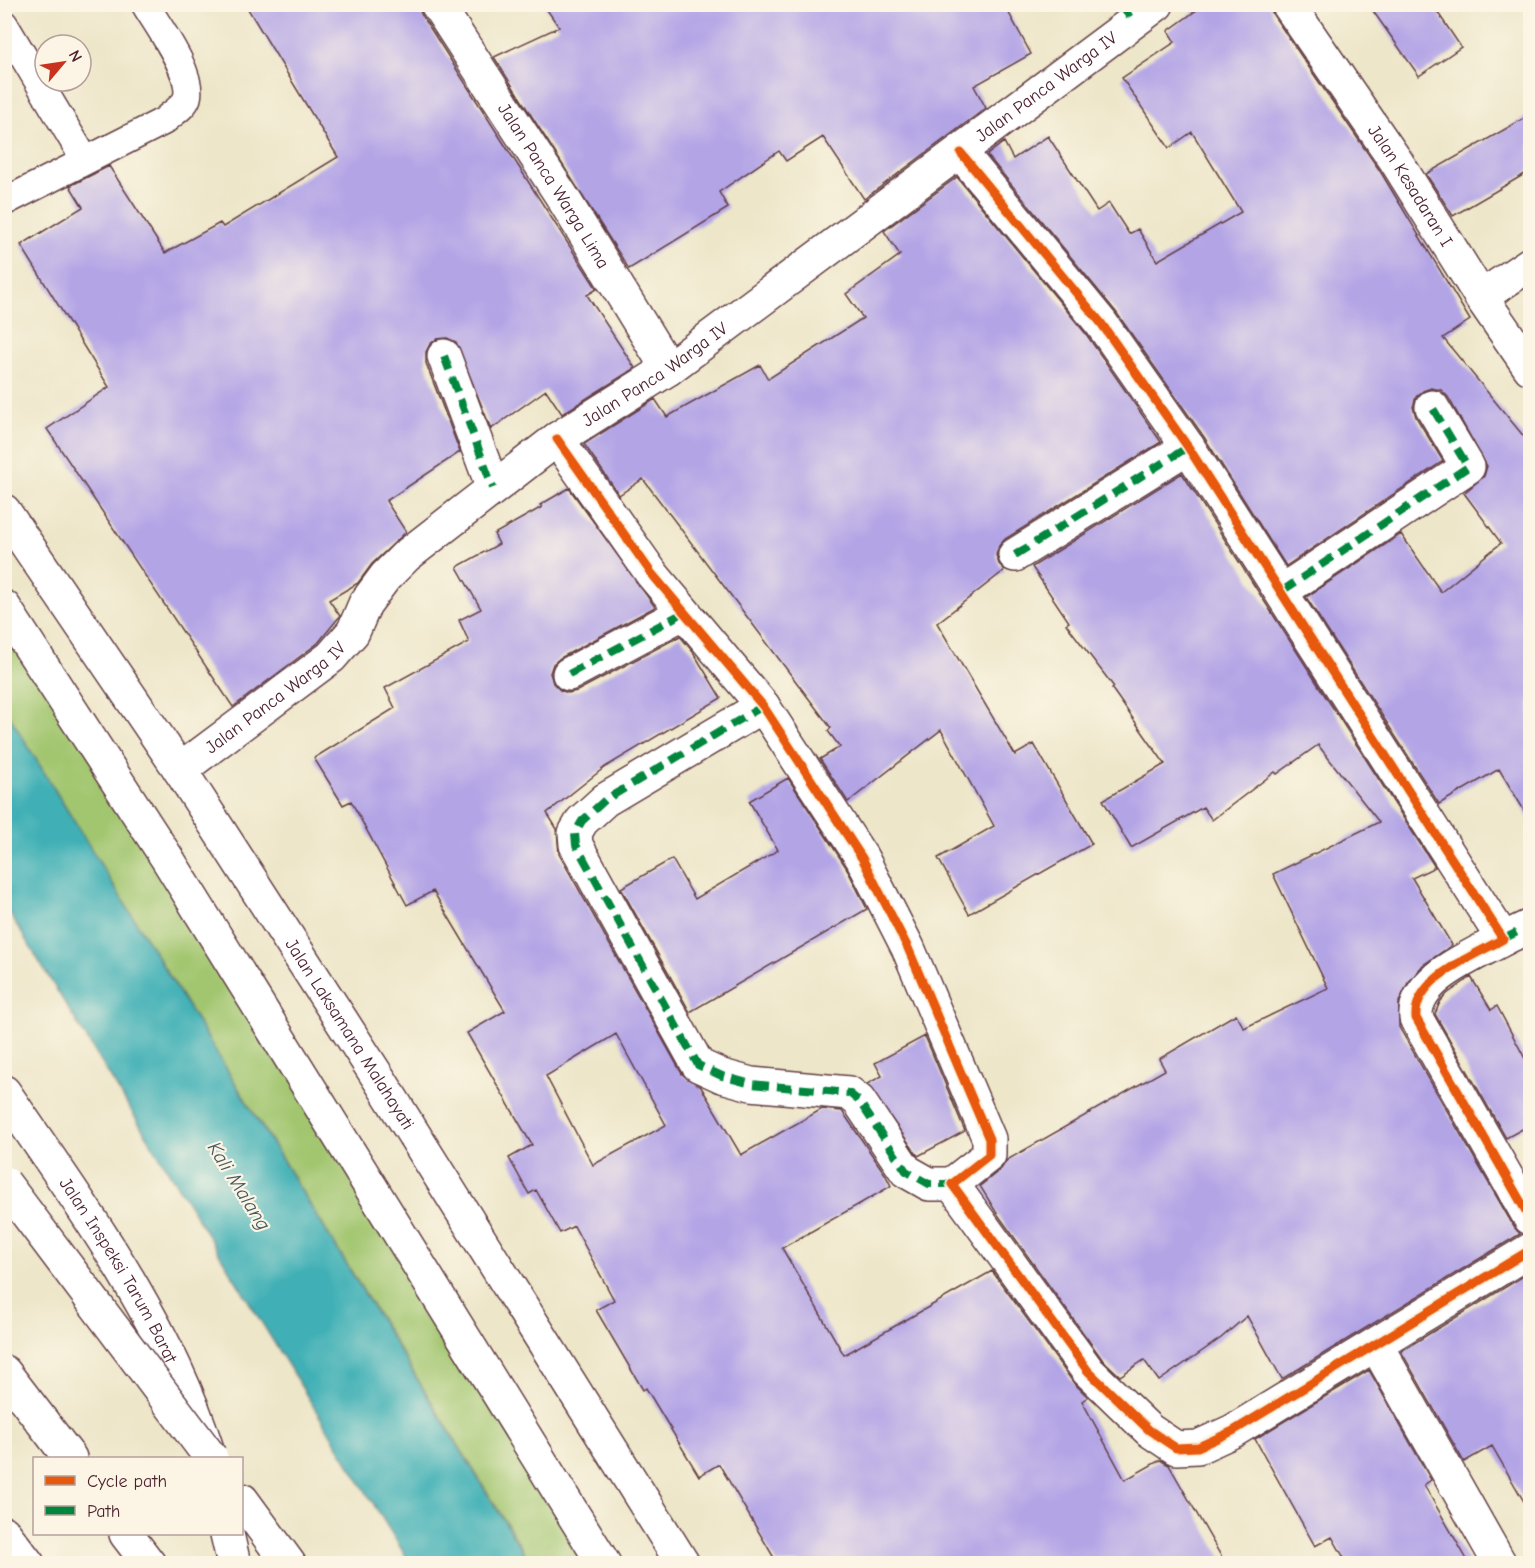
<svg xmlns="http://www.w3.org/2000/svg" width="1535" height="1568" font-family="'Comic Neue',sans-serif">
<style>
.green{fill:#a2c66f;stroke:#76724d;stroke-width:1.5}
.water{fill:#3fb0b6;stroke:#446870;stroke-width:1.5}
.building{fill:#b3a4e6;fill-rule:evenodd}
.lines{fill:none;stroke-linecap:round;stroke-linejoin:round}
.service-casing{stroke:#623d43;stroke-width:30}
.minor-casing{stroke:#623d43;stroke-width:36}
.primary-casing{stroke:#623d43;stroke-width:36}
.motorway-casing{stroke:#623d43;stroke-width:36}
.service{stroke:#fff;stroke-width:27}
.minor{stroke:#fff;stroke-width:33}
.primary{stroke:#fff;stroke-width:33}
.motorway{stroke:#fff;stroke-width:33}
.motorway-bridge-casing{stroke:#623d43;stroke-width:36;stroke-linecap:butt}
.motorway-bridge{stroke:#fff;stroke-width:33}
.quiet{stroke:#00873e;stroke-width:8;stroke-dasharray:15 8;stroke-linecap:butt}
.cycleway-casing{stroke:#fcf5e5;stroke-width:13}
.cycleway{stroke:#e8590c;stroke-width:9}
.labels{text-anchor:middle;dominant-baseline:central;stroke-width:4.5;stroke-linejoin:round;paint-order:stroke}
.street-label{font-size:18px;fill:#4a1f2b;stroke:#fcf5e5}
.water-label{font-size:20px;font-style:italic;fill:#465963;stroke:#fcf5e5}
</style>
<rect width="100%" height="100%" fill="#fcf5e5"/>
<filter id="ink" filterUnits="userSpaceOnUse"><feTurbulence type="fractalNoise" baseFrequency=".0167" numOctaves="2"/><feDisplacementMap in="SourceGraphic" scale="12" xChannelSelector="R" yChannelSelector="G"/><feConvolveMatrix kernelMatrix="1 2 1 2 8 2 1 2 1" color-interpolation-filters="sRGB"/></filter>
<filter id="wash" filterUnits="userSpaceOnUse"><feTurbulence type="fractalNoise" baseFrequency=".008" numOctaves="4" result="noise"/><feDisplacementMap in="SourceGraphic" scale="24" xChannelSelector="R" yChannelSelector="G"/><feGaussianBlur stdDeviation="1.35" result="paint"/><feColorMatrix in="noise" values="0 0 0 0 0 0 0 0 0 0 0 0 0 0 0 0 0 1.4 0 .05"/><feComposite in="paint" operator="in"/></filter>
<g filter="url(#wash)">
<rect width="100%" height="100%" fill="#ede6c9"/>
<path class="green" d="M4,593L601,1563H531L5,709Z"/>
<path class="water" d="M5,709L530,1563H410L5,906Z"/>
<g id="blocks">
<path class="building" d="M245,4H418L421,14L597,289L587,295L635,368L562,414L546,390L491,429L456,342L447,338L437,339L430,344L426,352V363L460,452L386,501L406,532L372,564L358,583L329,600L340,616L318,643L233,707L47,429L109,387L21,245L83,207L70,186L109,166L165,253L220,223L223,227L338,157Z
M543,4H1004L1031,54L974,86L986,108L864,199L823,137L786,161L779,151L719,192L728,208L629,269L494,57L559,27Z
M1205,4H1269L1273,15L1380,171L1470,320L1443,338L1530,444V820L1499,769L1439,804L1306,597L1401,534L1441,592L1501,543L1464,493L1484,476L1487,466L1448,397L1441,390L1431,388L1423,391L1416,397L1413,407L1416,417L1443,461L1286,566L1204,437L1116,312L987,155L1004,142L1013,159L1048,136L1097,211L1109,203L1129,234L1138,229L1157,261L1241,212L1192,132L1169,148L1122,78L1175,42L1168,31Z
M1368,4H1432L1461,47L1419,76Z
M1530,115V171L1453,216L1426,174Z
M957,177L1086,334L1161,442L1005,539L999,546L996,555L999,564L1005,570L937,623L1015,755L1034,744L1092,844L969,914L938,858L994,826L941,730L848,802L820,759L840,747L828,731L831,728L643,479L619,495L584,444L655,399L667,417L760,365L768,379L863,318L846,294L900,255L884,231Z
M1182,473L1435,867L1412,878L1452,945L1423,965L1408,983L1399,1002V1027L1514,1227L1520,1234L1282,1379L1247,1316L1221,1338L1159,1381L1144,1360L1120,1376L1102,1359L996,1212L980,1186L1001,1169L1007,1160L1165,1070L1159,1059L1236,1014L1244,1028L1328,988L1273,874L1379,822L1318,745L1277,774L1275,772L1212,820L1203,807L1131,848L1103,800L1165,764L1112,689L1114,687L1066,624L1069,622L1032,567Z
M569,488L655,607L560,658L553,664L550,673L553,683L560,690L568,693L577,691L680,636L693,652L721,698L605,767L547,813L557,829L559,854L682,1074L701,1087L741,1155L822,1109L842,1111L885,1174L891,1186L782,1248L844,1355L992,1271L1073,1382L1088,1397L1082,1401L1125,1480L1160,1460L1169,1465L1225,1563H777L719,1464L699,1476L646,1388L643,1390L596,1310L614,1300L574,1226L560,1233L536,1190L529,1194L509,1158L532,1145L467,1033L505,1011L433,891L407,905L351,801L343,805L314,758L395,708L385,688L469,642L459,620L481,609L457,567L499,544L494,534L542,507L540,505ZM616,1034L666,1125L593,1165L546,1076Z
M788,778L846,867L867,909L690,1012L621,888L672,859L695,899L778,850L749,801Z
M1471,977L1491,1010L1497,1006L1530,1068V1125L1506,1138L1435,1014L1440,1002L1447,994Z
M925,1036L965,1131L918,1156L867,1084L882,1076L875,1063Z
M1530,1272V1512L1492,1446L1464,1462L1401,1351Z
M1369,1370L1431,1480L1424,1485L1469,1563H1347L1332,1537L1315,1546L1255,1439Z"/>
</g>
</g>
<g filter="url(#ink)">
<use href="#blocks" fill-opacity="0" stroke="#623d43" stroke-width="1.5"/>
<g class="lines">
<g class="service-casing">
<path id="service" d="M4,24L85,160
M4,202L164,121C171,114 184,107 187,98C194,74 157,25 145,4"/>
</g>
<g class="minor-casing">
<g id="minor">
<path id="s1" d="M437,4L561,195L668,369"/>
<path id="s2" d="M1288,4L1396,161L1481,297L1530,368"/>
<path d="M961,153L1101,323L1188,447L1503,939C1474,956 1413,978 1416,1018L1530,1218"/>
<path d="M1481,297L1530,264"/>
<path d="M444,356L493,488"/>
<path d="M557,439L652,574L763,706L862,858L908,948L989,1139V1155L952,1184L1088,1371L1149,1430L1176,1448L1198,1447L1233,1431L1530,1250"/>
<path d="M1015,555L1188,447"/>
<path d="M1282,591L1468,467L1432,407"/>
<path d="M569,674L683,613"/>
<path d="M763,706L605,800L582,821L575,833L576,845L698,1065L722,1076L751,1084L849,1093L859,1101L906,1171L929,1184H952"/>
<path id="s3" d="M180,770L331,657L353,632L365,604L385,577L406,556L557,439L668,369L1157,4"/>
<path d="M1503,939L1530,926"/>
<path d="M1376,1345L1500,1564"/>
<path d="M4,1533L28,1564"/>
</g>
</g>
<g class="primary-casing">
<g id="primary">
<path id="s4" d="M4,511L180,770L381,1082L683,1564"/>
<path id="s5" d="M4,1092C80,1204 164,1316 206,1446"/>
<path d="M227,1534L234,1564"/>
</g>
</g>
<g class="motorway-casing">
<path id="motorway" d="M4,607L167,858L604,1564
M4,1372L70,1458
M242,1500L289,1564
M126,1534L149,1564"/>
</g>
<use href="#service" class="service"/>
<use href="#minor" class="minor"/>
<use href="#primary" class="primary"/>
<use href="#motorway" class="motorway"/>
<g class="motorway-bridge-casing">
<path id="motorway-bridge" d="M4,1183L211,1458"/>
</g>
<use href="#motorway-bridge" class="motorway-bridge"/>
<path class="quiet" d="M1122,4L1133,23
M444,356L493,488
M1015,555L1188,447
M1282,591L1468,467L1432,407
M569,674L683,613
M763,706L605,800L582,821L575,833L576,845L698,1065L722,1076L751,1084L849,1093L859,1101L906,1171L929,1184H952
M1503,939L1530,926"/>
<g class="cycleway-casing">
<path id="cycleway" d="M961,153L1101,323L1188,447L1503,939C1474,956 1413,978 1416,1018L1530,1218
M557,439L652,574L763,706L862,858L908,948L989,1139V1155L952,1184L1088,1371L1149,1430L1176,1448L1198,1447L1233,1431L1530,1250"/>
</g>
<use href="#cycleway" class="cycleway"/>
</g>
</g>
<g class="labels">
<g class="street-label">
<text stroke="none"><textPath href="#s3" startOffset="1110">Jalan Panca Warga IV</textPath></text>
<text stroke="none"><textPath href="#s1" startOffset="216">Jalan Panca Warga Lima</textPath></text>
<text stroke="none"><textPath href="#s2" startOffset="219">Jalan Kesadaran I</textPath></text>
<text stroke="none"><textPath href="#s3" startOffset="624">Jalan Panca Warga IV</textPath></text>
<text stroke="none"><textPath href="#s3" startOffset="120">Jalan Panca Warga IV</textPath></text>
<text stroke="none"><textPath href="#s4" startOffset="627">Jalan Laksamana Malahayati</textPath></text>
<text stroke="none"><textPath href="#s5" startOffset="212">Jalan Inspeksi Tarum Barat</textPath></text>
</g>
<g class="water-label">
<text transform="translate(239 1186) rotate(58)">Kali Malang</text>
</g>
</g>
<rect width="1535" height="1568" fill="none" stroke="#fcf5e5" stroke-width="24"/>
<rect x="33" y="1457" width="210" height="78" fill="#fcf5e5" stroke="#b59f9b" stroke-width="1.5"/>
<rect x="45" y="1476" width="30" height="9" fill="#e8590c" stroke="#b59f9b" stroke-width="1.5"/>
<text x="87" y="1487" font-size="18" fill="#4a1f2b">Cycle path</text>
<rect x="45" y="1506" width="30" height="9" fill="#00873e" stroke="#b59f9b" stroke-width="1.5"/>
<text x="87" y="1517" font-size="18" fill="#4a1f2b">Path</text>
<g transform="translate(63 63) rotate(61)"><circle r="28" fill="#fcf5e5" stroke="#b59f9b" stroke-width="1.5"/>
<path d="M0-4.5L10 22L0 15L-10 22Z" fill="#c8321e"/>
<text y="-9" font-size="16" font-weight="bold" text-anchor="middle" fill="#4a1f2b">N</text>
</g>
</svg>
